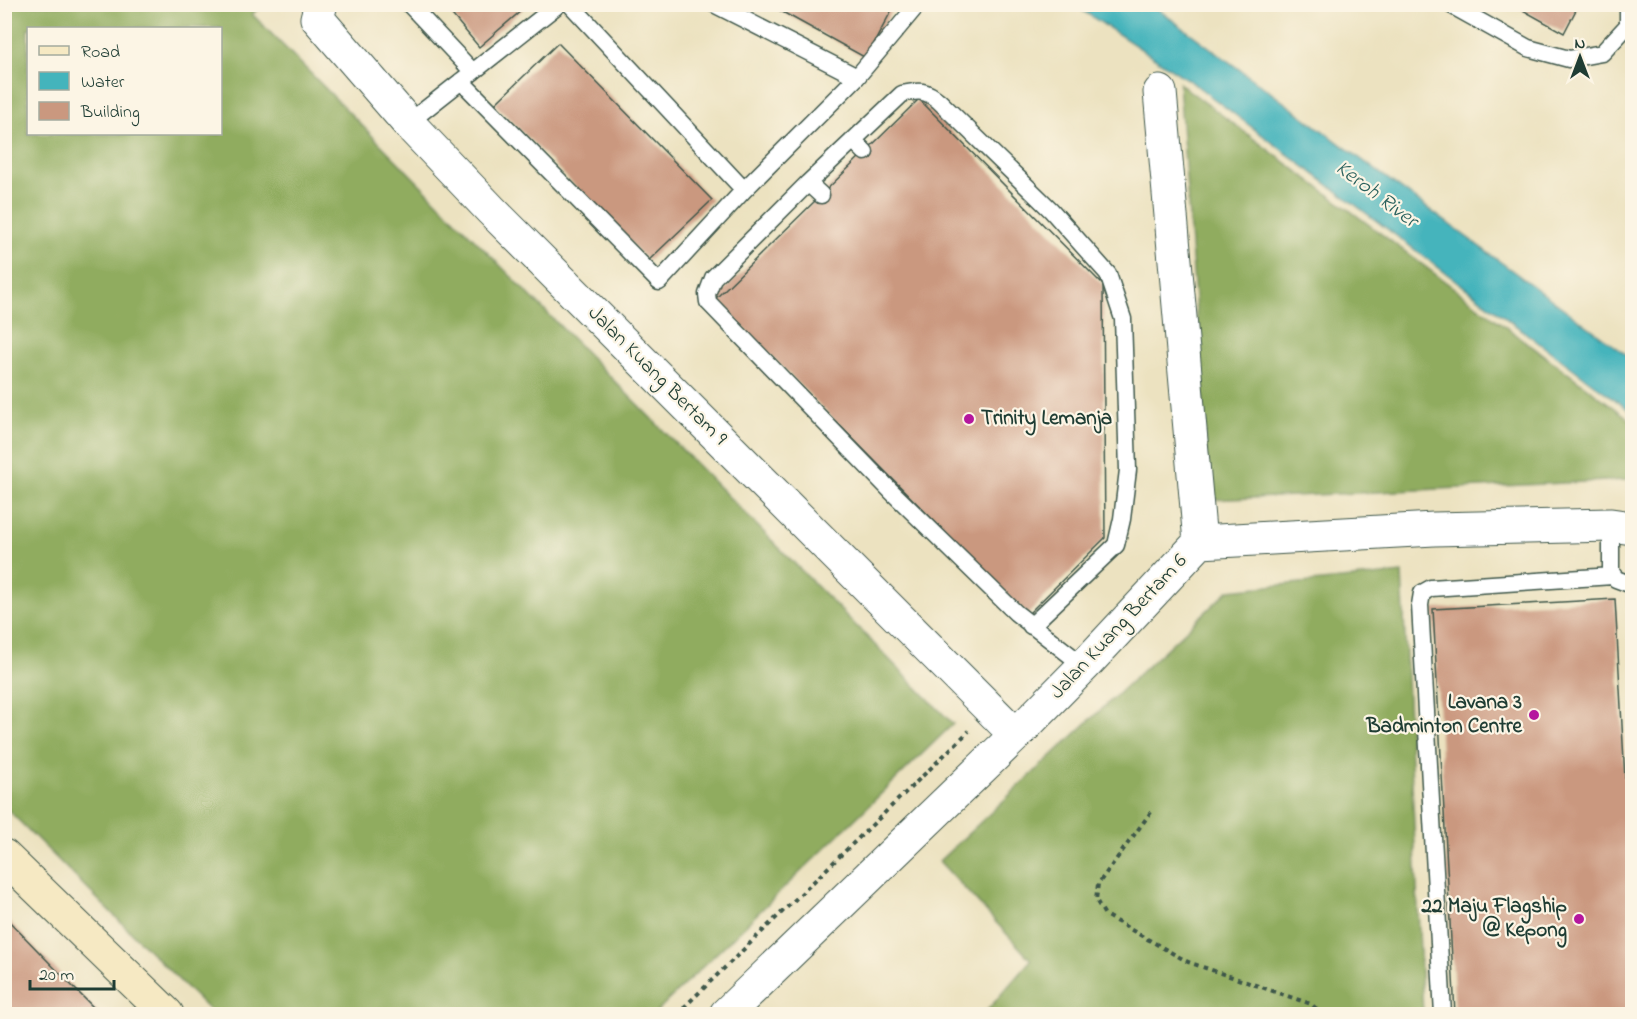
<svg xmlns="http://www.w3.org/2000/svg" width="1637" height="1019" font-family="'Indie Flower',sans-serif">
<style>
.forest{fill:#90ac5f;stroke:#58744a;stroke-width:1.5;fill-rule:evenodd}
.water{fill:#44b4bc;stroke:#327878;stroke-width:1.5}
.building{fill:#ca987f}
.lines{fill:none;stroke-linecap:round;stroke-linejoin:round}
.lane-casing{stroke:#3e5649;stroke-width:19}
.street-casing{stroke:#3e5649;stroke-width:35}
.secondary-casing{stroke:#3e5649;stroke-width:35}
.path{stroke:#3e5649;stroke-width:4;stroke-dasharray:4.5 4.5;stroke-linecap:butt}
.lane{stroke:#fff;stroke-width:16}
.street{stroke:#fff;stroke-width:33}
.secondary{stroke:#f6e9c3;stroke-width:33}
.poi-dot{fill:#b5179e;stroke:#fcf5e5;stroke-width:2}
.labels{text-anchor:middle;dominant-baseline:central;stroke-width:4.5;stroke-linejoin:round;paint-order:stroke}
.street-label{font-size:21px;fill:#1f3d34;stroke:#fcf5e5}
.poi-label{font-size:21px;font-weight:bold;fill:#1f3d34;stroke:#fcf5e5;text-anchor:end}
.water-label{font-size:22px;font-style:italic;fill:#2a615d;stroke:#fcf5e5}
</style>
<rect width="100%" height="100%" fill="#fcf5e5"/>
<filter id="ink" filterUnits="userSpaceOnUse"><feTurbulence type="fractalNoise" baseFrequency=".0167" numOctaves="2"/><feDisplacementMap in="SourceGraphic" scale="12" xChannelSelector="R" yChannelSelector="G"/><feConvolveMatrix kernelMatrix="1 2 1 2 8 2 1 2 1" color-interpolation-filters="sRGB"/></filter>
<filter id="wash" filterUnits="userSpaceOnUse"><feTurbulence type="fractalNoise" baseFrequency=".008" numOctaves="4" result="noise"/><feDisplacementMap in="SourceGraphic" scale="24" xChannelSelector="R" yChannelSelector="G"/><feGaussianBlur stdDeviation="1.35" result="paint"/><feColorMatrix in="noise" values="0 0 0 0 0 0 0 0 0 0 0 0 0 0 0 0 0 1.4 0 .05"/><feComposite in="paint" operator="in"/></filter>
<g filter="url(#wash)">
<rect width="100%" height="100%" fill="#ece2c0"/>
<path class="forest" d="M4,5H264L252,14L953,724L654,1014H213L5,807ZM28,28H220V134H28Z
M1179,83L1632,421V476L1626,480L1210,500Z
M1402,573L1423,1014H984L1031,960L939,861L1229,590Z"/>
<path class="water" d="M1074,5H1152L1632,359V412L1587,379L1193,83Z"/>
<g id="blocks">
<path class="building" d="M443,4H529L479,47Z
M768,4H895L866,58Z
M1512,4H1579L1564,33Z
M558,43L712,200L648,261L495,104Z
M919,99L1103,285L1105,538L1027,615L715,299Z
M1615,599L1632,905V1014H1455L1433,609Z
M4,916L76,990L100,1014H4Z"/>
</g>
</g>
<g filter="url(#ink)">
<use href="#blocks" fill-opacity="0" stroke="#3e5649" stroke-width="1.5"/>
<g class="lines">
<g class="lane-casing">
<path id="lane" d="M409,4L473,72
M570,4L744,190
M714,4L857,77
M1449,4L1528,48L1569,59L1602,53L1628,25V4
M461,81L659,282L744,190L857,77L918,4
M408,123L559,4
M853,140L865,152
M808,183L821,195
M1611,525V572L1616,579L1632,585
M1031,626L1116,545L1122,519L1128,470L1123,319L1108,274L1051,210L939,101C926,90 919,90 902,94L808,183L713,278L707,294L708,302L891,491L1016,613L1084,666
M1443,1014L1420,605L1422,593L1431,588L1613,576"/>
</g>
<g class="street-casing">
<path id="street" d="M321,4L317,18L408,123L491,210L1016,735
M1160,92L1200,542
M726,1014L1016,735L1084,666L1200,542L1434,529L1611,525L1632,528"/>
</g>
<g class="secondary-casing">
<path id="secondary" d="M4,856L167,1014"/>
</g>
<path class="path" d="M1151,812L1098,884L1096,900L1105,915L1188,962L1311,1004L1322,1014
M677,1014L969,731"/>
<use href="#lane" class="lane"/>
<use href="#street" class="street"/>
<use href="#secondary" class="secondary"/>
</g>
</g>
<g class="poi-dot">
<circle cx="969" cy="419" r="6"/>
<circle cx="1534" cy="715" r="6"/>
<circle cx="1579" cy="919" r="6"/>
</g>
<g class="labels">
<g class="street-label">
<text transform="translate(657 376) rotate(45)">Jalan Kuang Bertam 9</text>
<text transform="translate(1119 627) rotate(-47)">Jalan Kuang Bertam 6</text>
</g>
<g class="poi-label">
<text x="981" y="419" text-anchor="start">Trinity Lemanja</text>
<text x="1522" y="703">Lavana 3<tspan x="1522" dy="24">Badminton Centre</tspan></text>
<text x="1567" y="907">22 Maju Flagship<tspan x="1567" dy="24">@ Kepong</tspan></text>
</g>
<g class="water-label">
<text transform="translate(1376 195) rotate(37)">Keroh River</text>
</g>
</g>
<rect width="1637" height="1019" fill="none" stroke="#fcf5e5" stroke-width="24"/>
<rect x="27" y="27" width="195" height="108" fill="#fcf5e5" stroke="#a4ab9e" stroke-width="1.5"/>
<rect x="39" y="46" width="30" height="9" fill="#f6e9c3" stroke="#a4ab9e" stroke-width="1.5"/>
<text x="81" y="57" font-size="18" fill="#1f3d34">Road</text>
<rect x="39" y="72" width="30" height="18" fill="#44b4bc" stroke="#a4ab9e" stroke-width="1.5"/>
<text x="81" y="87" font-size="18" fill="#1f3d34">Water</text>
<rect x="39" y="102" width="30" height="18" fill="#ca987f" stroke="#a4ab9e" stroke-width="1.5"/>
<text x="81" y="117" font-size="18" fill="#1f3d34">Building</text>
<g transform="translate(1580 57)" stroke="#fcf5e5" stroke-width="4.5" paint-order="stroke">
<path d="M0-4.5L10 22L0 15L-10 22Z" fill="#1f3d34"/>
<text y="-9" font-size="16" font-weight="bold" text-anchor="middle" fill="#1f3d34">N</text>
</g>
<path d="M30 980v9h84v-9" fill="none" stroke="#1f3d34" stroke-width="3"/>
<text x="39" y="980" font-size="18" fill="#1f3d34" stroke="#fcf5e5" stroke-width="4.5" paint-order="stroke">20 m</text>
</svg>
